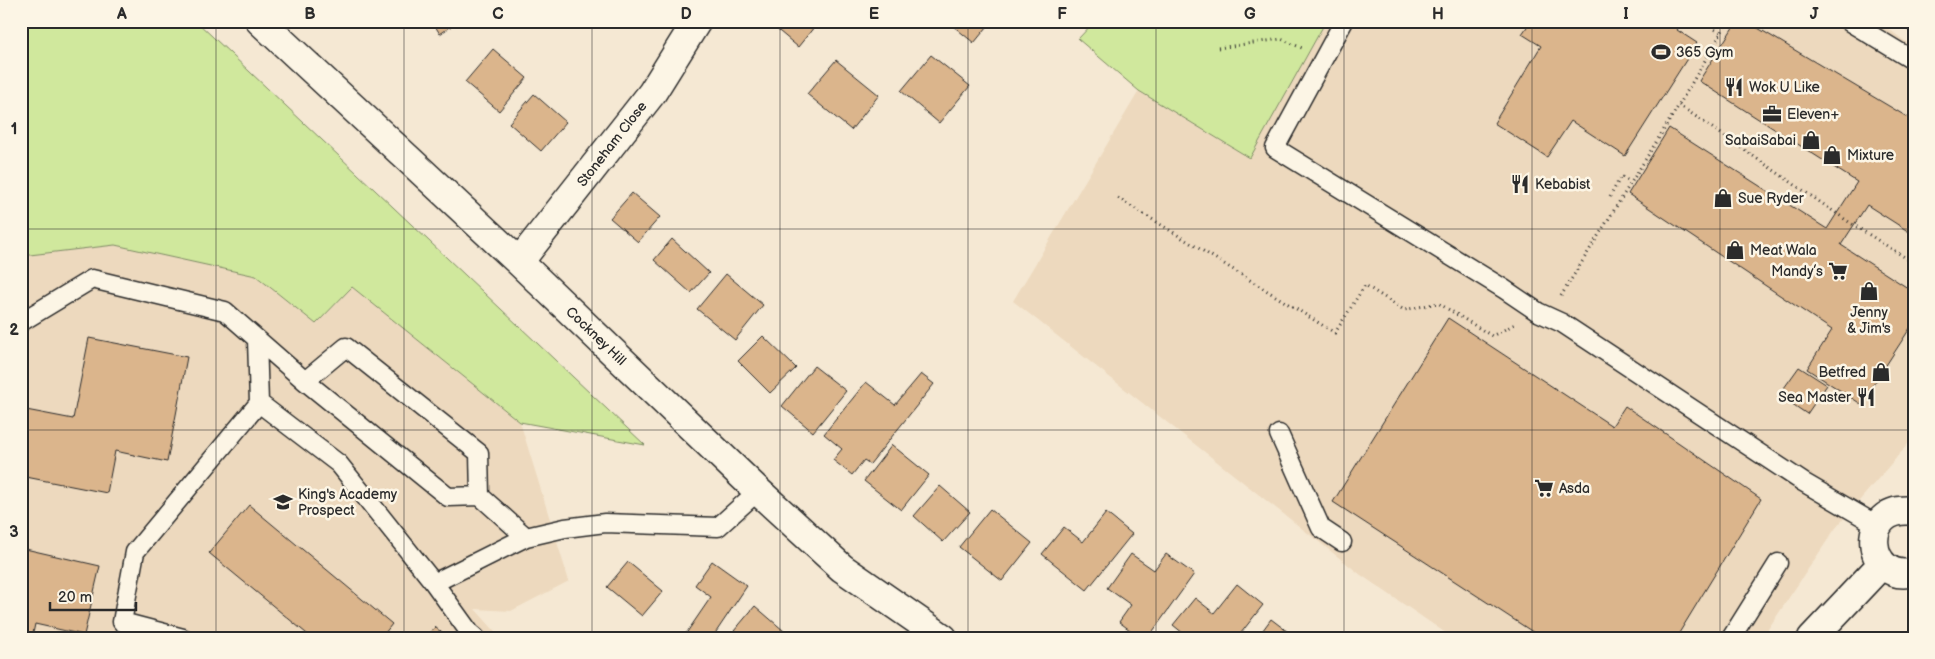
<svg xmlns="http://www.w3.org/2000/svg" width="1935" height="659" font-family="'Balsamiq Sans',sans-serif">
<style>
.built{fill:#edd9be}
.green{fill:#d0e89d;stroke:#7e8a64}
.building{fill:#dbb58c;stroke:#2b2b2b}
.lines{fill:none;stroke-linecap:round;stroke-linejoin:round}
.service-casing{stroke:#2b2b2b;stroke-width:21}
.minor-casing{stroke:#2b2b2b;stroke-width:31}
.tertiary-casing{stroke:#2b2b2b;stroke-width:31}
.path{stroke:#2b2b2b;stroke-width:3;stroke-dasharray:1 4;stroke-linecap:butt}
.service{stroke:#fcf5e5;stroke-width:18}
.minor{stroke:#fcf5e5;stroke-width:28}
.tertiary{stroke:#fcf5e5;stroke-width:28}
.grid{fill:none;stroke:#2b2b2b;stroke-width:1;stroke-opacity:0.55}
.labels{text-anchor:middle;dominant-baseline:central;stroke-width:5;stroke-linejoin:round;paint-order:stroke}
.poi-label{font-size:14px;fill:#2b2b2b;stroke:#fcf5e5;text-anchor:start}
.street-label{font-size:14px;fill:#2b2b2b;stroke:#fcf5e5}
.neatline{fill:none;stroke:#2b2b2b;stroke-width:2}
.grid-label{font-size:16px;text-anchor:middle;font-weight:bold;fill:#2b2b2b}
</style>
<rect width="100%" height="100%" fill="#f5e8d3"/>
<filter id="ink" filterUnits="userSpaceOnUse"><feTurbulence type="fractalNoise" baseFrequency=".02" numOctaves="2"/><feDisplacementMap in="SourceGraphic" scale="10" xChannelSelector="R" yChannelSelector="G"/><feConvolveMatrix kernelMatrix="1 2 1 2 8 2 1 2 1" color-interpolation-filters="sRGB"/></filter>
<g filter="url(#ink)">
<path class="built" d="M1326,21H1878L1914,48V433L1908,444L1835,529L1762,638H1453L1361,575L1013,301L1139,91L1250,158Z
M115,245L256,276L316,324L352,287L520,422L569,581L511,611L475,609L501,638H21V256Z"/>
<path class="green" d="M21,21H196L645,445L520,422L352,287L316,324L256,276L115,245L21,256Z
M1095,21H1326L1250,158L1139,91L1078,39Z"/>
<path class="building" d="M432,21H459L440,34Z
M767,21H819L798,47Z
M947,21H992L974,43Z
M1531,21H1683L1677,30L1697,43L1625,156L1571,121L1547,157L1494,123L1541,46L1522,34Z
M1737,21H1746L1914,121V235L1867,205L1841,245L1914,292V322L1861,404L1807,369L1832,330L1628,194L1669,128L1827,229L1857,182L1699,81Z
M1896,21H1914V35Z
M493,49L527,78L499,111L465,82Z
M931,55L970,86L939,123L901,91Z
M836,60L879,95L851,130L807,94Z
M534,94L566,122L541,151L509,123Z
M632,193L660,217L638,242L610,218Z
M672,239L709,273L691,293L654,260Z
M726,274L763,305L735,340L697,309Z
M1448,318L1612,426L1625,406L1761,499L1676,638H1542L1333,502Z
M763,336L796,368L770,393L738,361Z
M89,338L187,357L167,462L115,451L107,493L21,476V409L73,419Z
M814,366L846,391L813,432L782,406Z
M1799,367L1827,385L1807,414L1779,395Z
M921,374L934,384L870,464L864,460L852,475L833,460L842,449L824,434L866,382L895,405Z
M892,445L929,475L901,510L864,481Z
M940,486L970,512L943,542L914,516Z
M249,505L392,624L381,638H312L209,553Z
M990,509L1032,543L1002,581L959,547Z
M1106,513L1132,534L1087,590L1042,554L1064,527L1083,542Z
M21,548L100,566L84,635L35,624L32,638H21Z
M1131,554L1154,570L1166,554L1194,574L1148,638H1141L1119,622L1131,605L1107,588Z
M712,561L747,586L712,638H683L711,597L695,585Z
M628,562L663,591L642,616L607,587Z
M1237,584L1263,605L1237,638H1189L1173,625L1195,598L1214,613Z
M755,606L784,631L778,638H742L734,631Z
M1271,619L1296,638H1257Z
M435,627L448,638H426Z"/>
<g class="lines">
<g class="service-casing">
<path id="service" d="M1344,21L1275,148L1504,289L1538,312L1562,323L1803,482L1877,525
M1848,21L1914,61
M21,322L92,279L225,311L305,381
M257,339L259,403
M1279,434L1321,528L1342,542
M480,496L479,453L346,347L305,381L448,497L480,496L526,537
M434,583L526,537L565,528L605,523L718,527L758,491
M183,638L122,622L135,552L259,403L339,464L434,583L470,633L476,638
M1731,638L1778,563"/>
</g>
<g class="minor-casing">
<path id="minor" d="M260,21L519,262L758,491L842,568L943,638
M519,262L652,93L697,21"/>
</g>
<g class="tertiary-casing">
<path id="tertiary" d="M1914,511C1856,503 1866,585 1914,572
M1812,638L1882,564"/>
</g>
<path class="path" d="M1718,21L1714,29L1721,32
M1218,48L1281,39L1302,48
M1679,105L1849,222L1914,263
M1610,197L1621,176L1630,182
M1118,198L1335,333L1365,285L1404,310L1438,303L1492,336L1515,324
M1561,296L1679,105L1728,21"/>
<use href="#service" class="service"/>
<use href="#minor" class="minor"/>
<use href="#tertiary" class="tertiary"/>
</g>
</g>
<path class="grid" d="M216,21V638M404,21V638M592,21V638M780,21V638M968,21V638M1156,21V638M1344,21V638M1532,21V638M1720,21V638M21,229H1914M21,430H1914"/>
<defs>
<g id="stadium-bare" transform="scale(1.5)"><path d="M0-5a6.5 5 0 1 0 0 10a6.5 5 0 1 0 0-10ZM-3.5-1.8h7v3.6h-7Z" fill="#2b2b2b" stroke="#fcf5e5" stroke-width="2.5" paint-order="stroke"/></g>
<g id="restaurant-bare" transform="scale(1.5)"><path d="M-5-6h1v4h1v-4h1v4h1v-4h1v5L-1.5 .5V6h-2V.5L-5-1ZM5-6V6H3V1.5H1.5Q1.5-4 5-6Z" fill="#2b2b2b" stroke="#fcf5e5" stroke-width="2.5" paint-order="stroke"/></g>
<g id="office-bare" transform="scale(1.5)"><path d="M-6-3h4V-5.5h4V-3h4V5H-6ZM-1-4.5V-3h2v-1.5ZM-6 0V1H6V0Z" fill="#2b2b2b" stroke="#fcf5e5" stroke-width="2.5" paint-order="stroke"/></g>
<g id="shop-bare" transform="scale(1.5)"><path d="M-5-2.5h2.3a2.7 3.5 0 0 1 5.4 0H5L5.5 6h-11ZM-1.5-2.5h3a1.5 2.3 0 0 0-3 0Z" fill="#2b2b2b" stroke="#fcf5e5" stroke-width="2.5" paint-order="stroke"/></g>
<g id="supermarket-bare" transform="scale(1.5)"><path d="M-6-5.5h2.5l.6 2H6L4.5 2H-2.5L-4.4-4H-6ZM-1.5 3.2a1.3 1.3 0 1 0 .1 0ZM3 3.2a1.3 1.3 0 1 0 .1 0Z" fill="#2b2b2b" stroke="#fcf5e5" stroke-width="2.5" paint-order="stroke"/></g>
<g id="school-bare" transform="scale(1.5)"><path d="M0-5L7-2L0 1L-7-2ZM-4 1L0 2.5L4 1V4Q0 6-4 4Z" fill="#2b2b2b" stroke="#fcf5e5" stroke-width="2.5" paint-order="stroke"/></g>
</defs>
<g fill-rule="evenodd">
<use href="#stadium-bare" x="1661" y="52"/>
<use href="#restaurant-bare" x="1734" y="87"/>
<use href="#office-bare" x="1772" y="114"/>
<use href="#shop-bare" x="1811" y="140"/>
<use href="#shop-bare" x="1832" y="155"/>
<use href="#restaurant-bare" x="1520" y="184"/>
<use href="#shop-bare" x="1723" y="198"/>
<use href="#shop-bare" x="1735" y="250"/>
<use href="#supermarket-bare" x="1838" y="271"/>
<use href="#shop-bare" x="1869" y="291"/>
<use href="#shop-bare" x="1881" y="372"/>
<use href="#restaurant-bare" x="1866" y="397"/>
<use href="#supermarket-bare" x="1544" y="488"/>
<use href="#school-bare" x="283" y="502"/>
</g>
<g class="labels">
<g class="poi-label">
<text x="1676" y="52">365 Gym</text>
<text x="1749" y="87">Wok U Like</text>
<text x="1787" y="114">Eleven+</text>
<text x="1796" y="140" text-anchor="end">SabaiSabai</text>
<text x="1847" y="155">Mixture</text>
<text x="1535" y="184">Kebabist</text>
<text x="1738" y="198">Sue Ryder</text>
<text x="1750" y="250">Meat Wala</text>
<text x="1823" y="271" text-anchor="end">Mandy’s</text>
<text x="1869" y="312" text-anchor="middle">Jenny<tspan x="1869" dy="16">&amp; Jim's</tspan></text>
<text x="1866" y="372" text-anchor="end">Betfred</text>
<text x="1851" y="397" text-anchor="end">Sea Master</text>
<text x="1559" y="488">Asda</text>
<text x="298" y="494">King's Academy<tspan x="298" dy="16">Prospect</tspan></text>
</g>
<g class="street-label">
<text transform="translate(612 144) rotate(-52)">Stoneham Close</text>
<text transform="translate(596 336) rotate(44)">Cockney Hill</text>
</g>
</g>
<rect width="1935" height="659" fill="none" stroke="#fcf5e5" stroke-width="55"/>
<path d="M50 602v8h86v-8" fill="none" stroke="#2b2b2b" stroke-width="2.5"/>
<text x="58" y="602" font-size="15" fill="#2b2b2b" stroke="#fcf5e5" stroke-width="4" paint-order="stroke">20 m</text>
<rect x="28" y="28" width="1880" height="604" class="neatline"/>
<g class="grid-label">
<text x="122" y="19">A</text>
<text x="310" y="19">B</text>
<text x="498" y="19">C</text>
<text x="686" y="19">D</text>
<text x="874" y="19">E</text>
<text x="1062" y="19">F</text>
<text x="1250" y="19">G</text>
<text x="1438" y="19">H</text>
<text x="1626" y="19">I</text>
<text x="1814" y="19">J</text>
<text x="14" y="134">1</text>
<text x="14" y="335">2</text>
<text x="14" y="537">3</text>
</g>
</svg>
